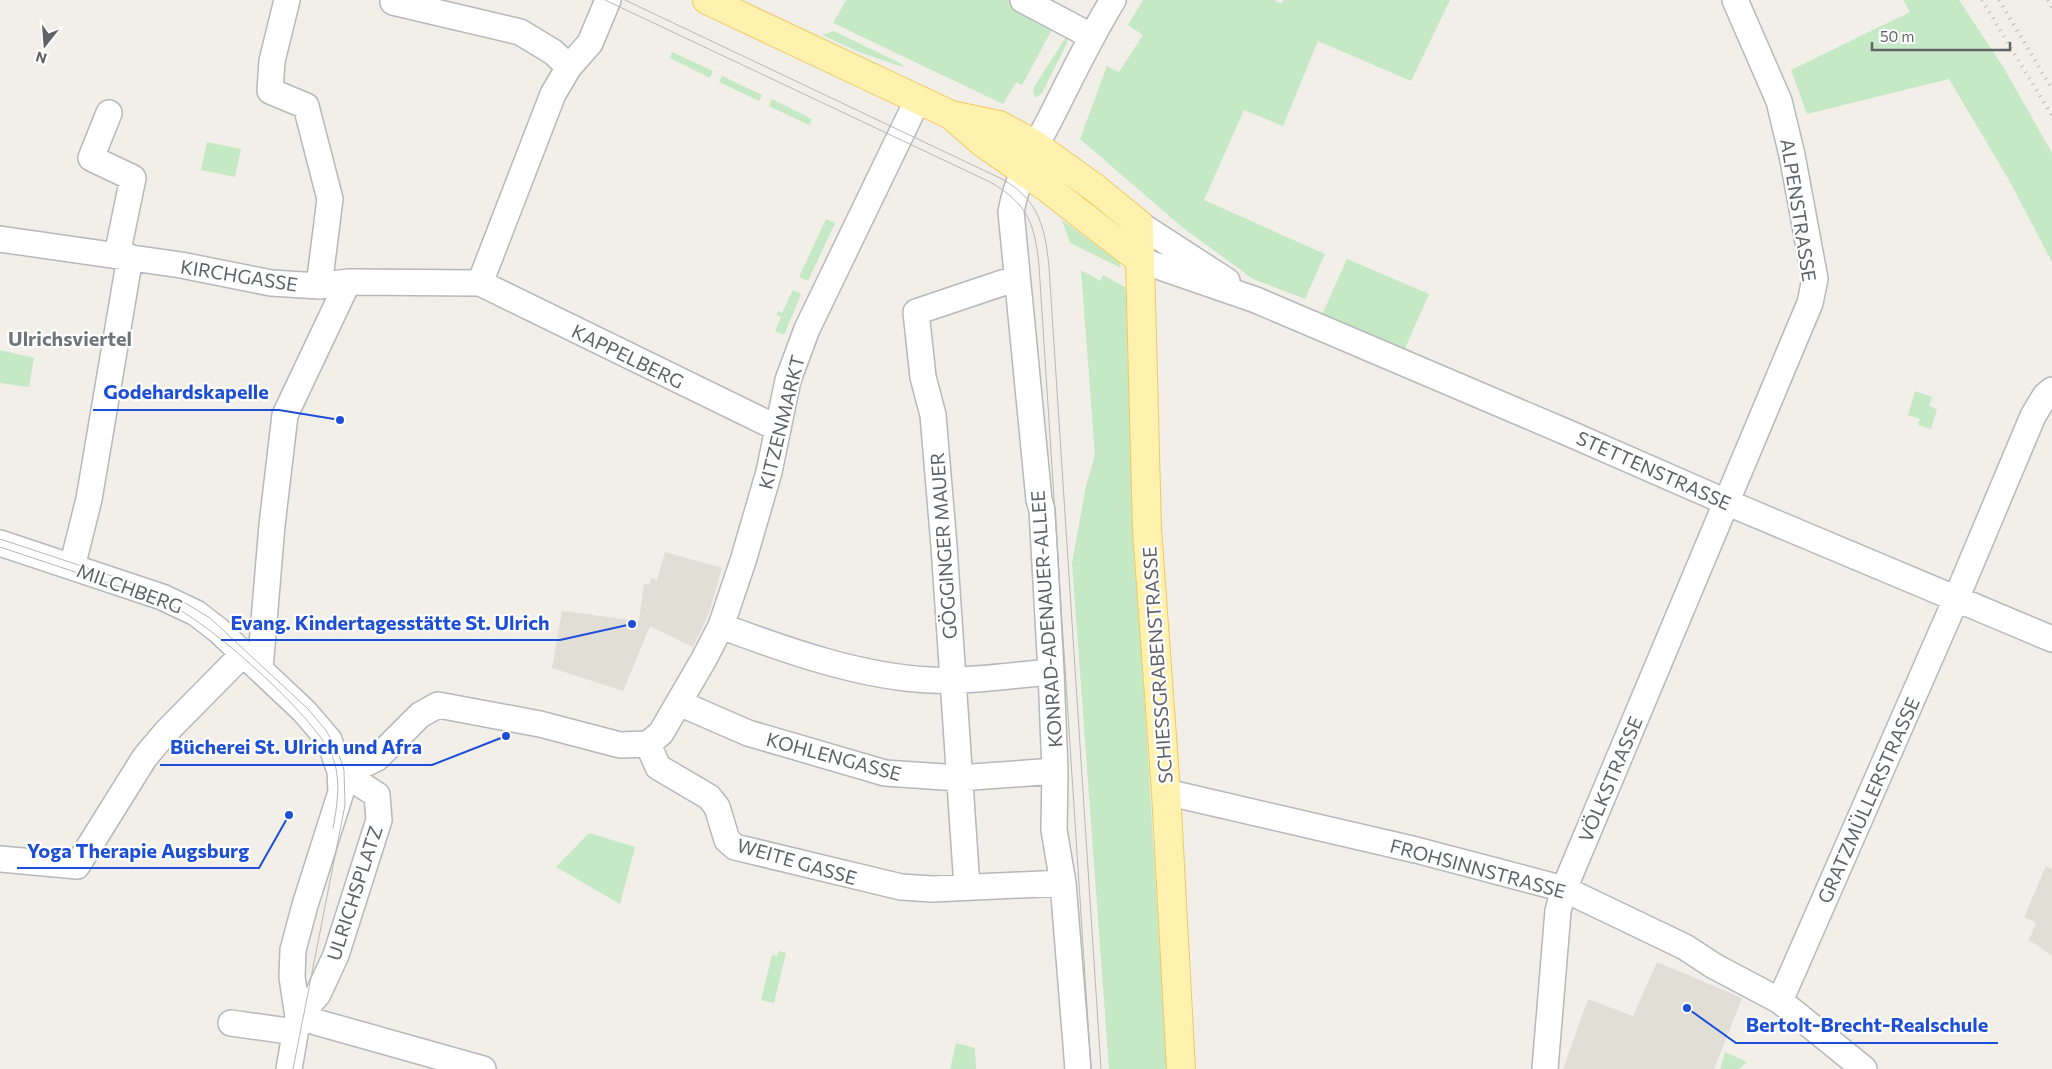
<svg xmlns="http://www.w3.org/2000/svg" width="2052" height="1069" font-family="Commissioner,sans-serif">
<style>
.education{fill:#e1ded6}
.green{fill:#c5e8c5}
.lines{fill:none;stroke-linecap:round;stroke-linejoin:round}
.minor-casing{stroke:#b5b8bc;stroke-width:28}
.major-casing{stroke:#f2c960;stroke-width:30}
.minor{stroke:#fff;stroke-width:25}
.major{stroke:#fff2af;stroke-width:28}
.tram{stroke:#b6b7b8;stroke-width:1}
.rail{stroke:#b6b7b8;stroke-width:4;stroke-dasharray:1 6;stroke-linecap:butt}
.labels{text-anchor:middle;dominant-baseline:central;stroke-width:4.5;stroke-linejoin:round;paint-order:stroke}
.street-label{font-size:19px;fill:#5f6368;stroke:#fff}
.neighbourhood-label{font-size:20px;font-weight:bold;fill:#70757a;stroke:#fff}
.leader{fill:none;stroke:#1d4ed8;stroke-width:2}
.callout-dot{fill:#1d4ed8;stroke:#fff;stroke-width:2}
.callout-label{font-size:20px;text-anchor:middle;font-weight:bold;fill:#1d4ed8;stroke:#fff;stroke-width:4.5;stroke-linejoin:round;paint-order:stroke}
</style>
<rect width="100%" height="100%" fill="#f1efe8"/>
<path class="education" d="M665,552L722,568L709,613L693,647L650,626L623,691L552,668L562,611L639,621L644,583L649,585L651,578L657,580Z
M2046,866L2052,869V956L2029,940L2036,923L2024,917Z
M1657,962L1742,998L1714,1069H1563L1588,999L1633,1016Z"/>
<path class="green" d="M846,0H1009L1054,26L1022,85L1016,82L1003,104L833,23Z
M1143,0H1274L1281,4L1284,0H1450L1411,81L1318,41L1283,126L1244,110L1204,200L1325,254L1305,299L1253,279L1182,227L1080,139L1107,66L1119,72L1143,35L1128,25Z
M1903,0H1959L2002,65L2052,153V262L2009,180L1949,79L1807,114L1791,70L1910,12Z
M834,31L902,64L903,67L859,52L822,35Z
M1066,37L1068,41L1042,93L1036,98L1033,93L1034,87Z
M672,52L713,71L710,78L670,58Z
M722,76L762,95L759,101L719,82Z
M772,99L812,119L809,125L769,106Z
M207,142L241,149L235,177L201,170Z
M826,219L835,223L808,281L799,277Z
M1062,220L1106,252L1117,257L1121,268L1070,243Z
M1347,259L1429,294L1403,353L1321,317Z
M1081,270L1100,281L1103,275L1125,287L1127,301L1136,561L1167,1069H1109L1072,563L1086,486L1095,455Z
M793,290L801,294L784,335L775,331L781,317L776,315L778,311L782,313Z
M0,350L34,358L29,387L0,383Z
M1915,391L1932,397L1929,406L1937,409L1931,429L1918,425L1920,419L1908,415Z
M589,833L635,847L620,904L556,867Z
M779,951L786,953L774,1003L761,1000L772,955L777,956Z
M956,1043L975,1048L976,1069H950Z
M1725,1052L1747,1062L1739,1069H1720Z"/>
<g class="lines">
<g class="minor-casing">
<path id="minor" d="M287,0L272,61L270,91L306,106L330,199L319,286
M1023,0L1091,36
M393,2L520,32L553,52L569,67
M109,113L91,158L133,178L117,255
M1139,224L1227,281
M0,239L181,265L271,283L319,286L348,282L480,283L777,428
M1140,260L1256,300L1566,432L1726,502L2052,639
M480,283L553,94L569,67L590,43L608,0
M0,543L162,597L196,613L218,630L304,711L329,740L340,771L341,792L305,905L293,950L292,977L298,1017L289,1069
M72,567L89,499L130,257
M721,626C785,650 861,677 930,680C970,682 1012,675 1051,672
M260,669L272,525L285,415L348,282
M679,703L748,733L885,773L959,778L1055,771
M648,744L661,733L704,659L721,626L743,561L769,472L788,380L807,329L918,99
M648,744L658,767L709,797L717,807L727,840L735,847L901,887L932,889L1063,883
M340,771L359,767L377,758L420,715L438,705L540,724L620,745L648,744
M1166,792L1416,850L1564,889L1685,947L1714,966L1780,1001L1864,1069
M0,859L77,866L145,757L167,731L243,654
M967,887L944,546L933,415L923,377L916,312L1017,278
M1780,1001L1956,599L2033,416L2045,396L2052,390
M298,1017L318,994L336,955L379,820L377,795L340,771
M298,1017L483,1069
M231,1023L295,1032
M1078,1069L1063,883L1054,830L1055,771L1051,672L1042,510L1039,500L1011,212C1017,178 1033,151 1049,121C1070,80 1089,39 1113,0
M1545,1069L1558,911L1564,889L1810,303L1815,279L1792,155L1779,101L1735,0"/>
</g>
<g class="major-casing">
<path id="major" d="M707,0L951,115L999,125L1014,133L1035,145L1095,188L1139,224L1147,529L1166,792L1181,1069
M952,116L983,143L1046,187L1140,260"/>
</g>
<use href="#minor" class="minor"/>
<use href="#major" class="major"/>
<path class="tram" d="M605,0L990,182C1028,204 1035,224 1039,266L1091,1069
M625,0L1002,179C1039,200 1045,227 1049,267L1101,1069
M0,539L163,593L187,604L210,618L307,708L325,729L337,749L344,770L345,805L293,1069
M0,547C37,559 74,572 111,584C132,591 153,597 172,606C211,624 321,721 334,761C341,783 337,806 333,828"/>
<path class="rail" d="M1982,0L2052,116
M1999,0L2052,89
M2048,0L2052,7"/>
</g>
<g class="labels">
<g class="street-label">
<text transform="translate(1799 210) rotate(81)">ALPENSTRASSE</text>
<text transform="translate(239 275) rotate(9)">KIRCHGASSE</text>
<text transform="translate(628 356) rotate(26)">KAPPELBERG</text>
<text transform="translate(781 422) rotate(-76)">KITZENMARKT</text>
<text transform="translate(1654 470) rotate(24)">STETTENSTRASSE</text>
<text transform="translate(943 546) rotate(-94)">GÖGGINGER MAUER</text>
<text transform="translate(130 588) rotate(20)">MILCHBERG</text>
<text transform="translate(1046 619) rotate(-94)">KONRAD-ADENAUER-ALLEE</text>
<text transform="translate(1157 665) rotate(-94)">SCHIESSGRABENSTRASSE</text>
<text transform="translate(834 756) rotate(15)">KOHLENGASSE</text>
<text transform="translate(1610 779) rotate(-67)">VÖLKSTRASSE</text>
<text transform="translate(1868 800) rotate(-66)">GRATZMÜLLERSTRASSE</text>
<text transform="translate(797 861) rotate(16)">WEITE GASSE</text>
<text transform="translate(1478 868) rotate(15)">FROHSINNSTRASSE</text>
<text transform="translate(354 893) rotate(-72)">ULRICHSPLATZ</text>
</g>
<g class="neighbourhood-label">
<text x="70" y="338">Ulrichsviertel</text>
</g>
</g>
<path class="leader" d="M340 420L279 410H93M632 624L560 640H221M506 736L432 765H160M289 815L259 868H17M1687 1008L1736 1043H1998"/>
<g class="callout-dot">
<circle cx="340" cy="420" r="5"/>
<circle cx="632" cy="624" r="5"/>
<circle cx="506" cy="736" r="5"/>
<circle cx="289" cy="815" r="5"/>
<circle cx="1687" cy="1008" r="5"/>
</g>
<g class="callout-label">
<text x="186" y="399">Godehardskapelle</text>
<text x="390" y="630">Evang. Kindertagesstätte St. Ulrich</text>
<text x="296" y="754">Bücherei St. Ulrich und Afra</text>
<text x="138" y="858">Yoga Therapie Augsburg</text>
<text x="1867" y="1032">Bertolt-Brecht-Realschule</text>
</g>
<g transform="translate(45 45) rotate(197)" stroke="#ffffff" stroke-width="4" paint-order="stroke">
<path d="M0-4L9 19L0 12L-9 19Z" fill="#5f6368"/>
<text y="-8" font-size="14" font-weight="bold" text-anchor="middle" fill="#5f6368">N</text>
</g>
<path d="M1872 42v8h138v-8" fill="none" stroke="#5f6368" stroke-width="2.5"/>
<text x="1880" y="42" font-size="15" fill="#5f6368" stroke="#ffffff" stroke-width="4" paint-order="stroke">50 m</text>
</svg>
